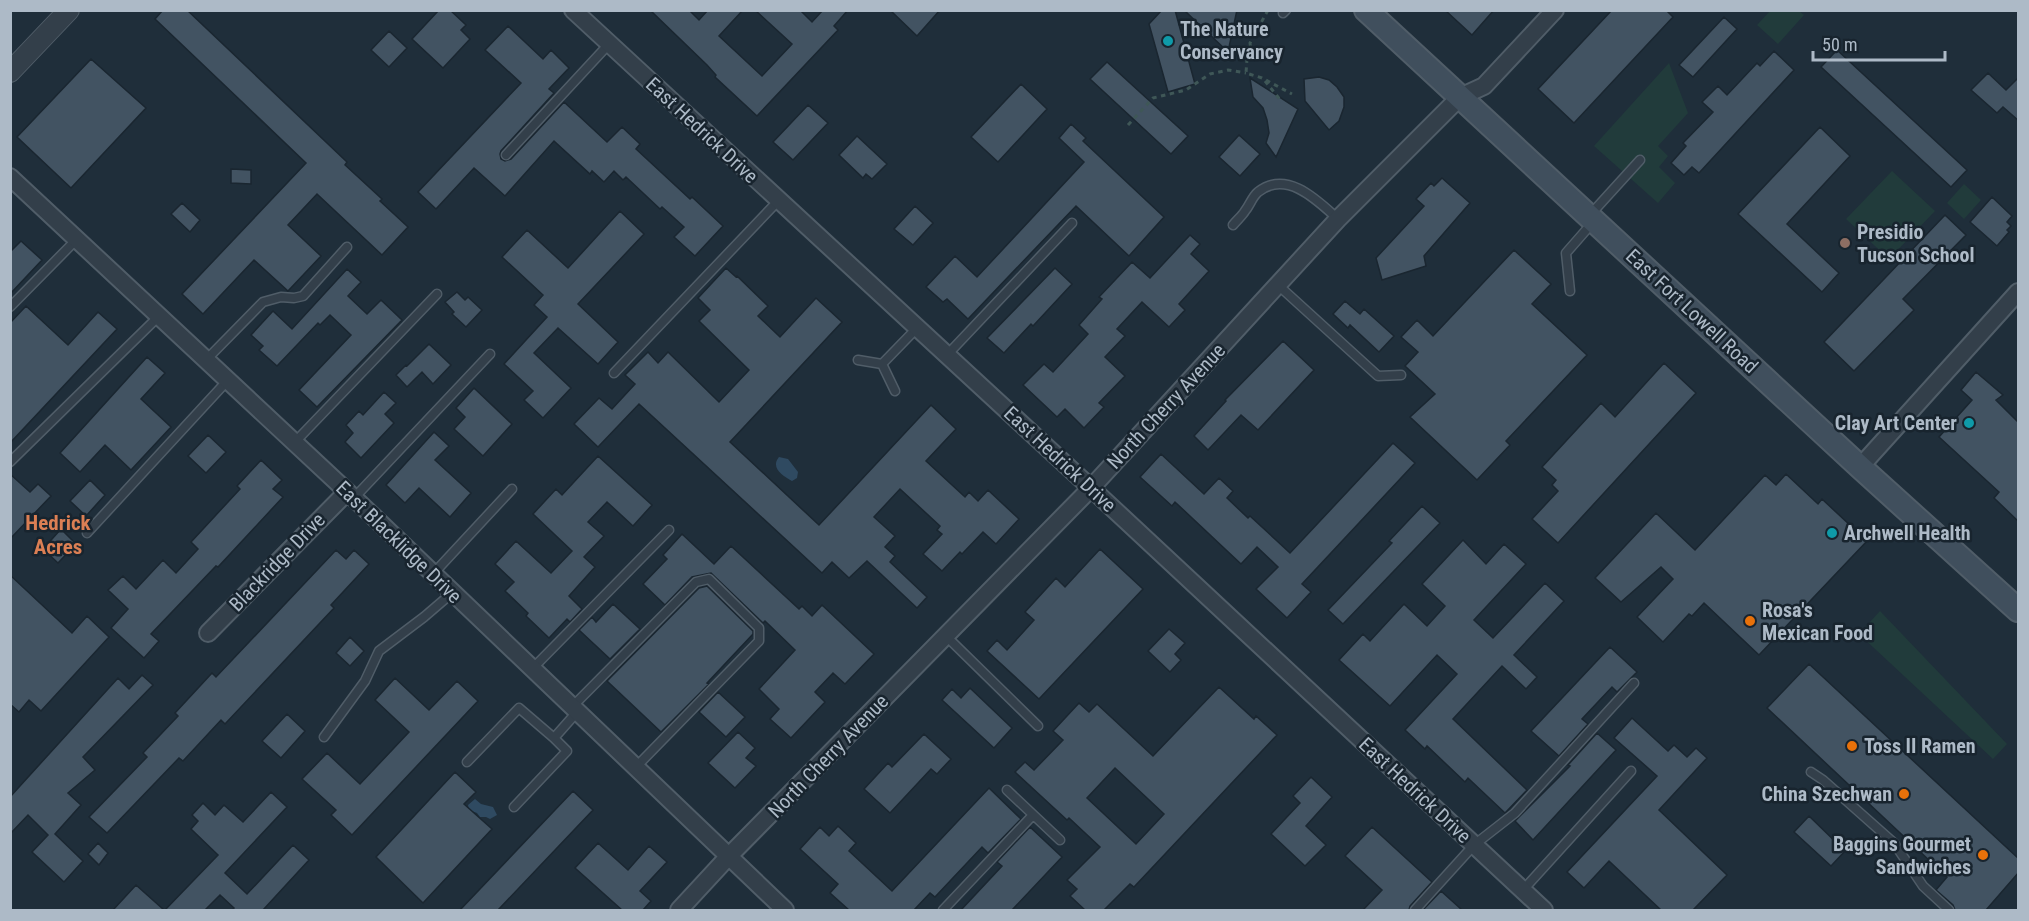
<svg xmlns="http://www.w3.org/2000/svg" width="2029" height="921" font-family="'Roboto Condensed',sans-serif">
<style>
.green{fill:#213b3b}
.water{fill:#2f4a61}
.building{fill:#425362;stroke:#1a2630;stroke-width:1.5;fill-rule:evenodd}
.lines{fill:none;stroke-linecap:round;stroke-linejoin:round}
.service-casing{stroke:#505d68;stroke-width:11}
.minor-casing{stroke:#505d68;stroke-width:20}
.tertiary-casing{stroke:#505d68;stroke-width:22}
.secondary-casing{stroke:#505d68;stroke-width:26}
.path{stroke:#3f5757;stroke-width:3;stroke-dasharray:4.5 4.5;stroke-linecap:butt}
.service{stroke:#333f4a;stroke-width:8}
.minor{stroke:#333f4a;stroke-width:16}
.tertiary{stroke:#333f4a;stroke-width:20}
.secondary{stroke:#404f5d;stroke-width:22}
.culture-dot{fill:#0f9aa8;stroke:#18242e;stroke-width:2}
.education-dot{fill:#8d6e63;stroke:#18242e;stroke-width:2}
.food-dot{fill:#e8710a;stroke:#18242e;stroke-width:2}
.labels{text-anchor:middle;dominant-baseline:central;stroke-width:5;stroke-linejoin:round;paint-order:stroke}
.poi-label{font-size:20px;font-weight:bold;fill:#adbac7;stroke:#18242e;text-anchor:start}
.street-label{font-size:20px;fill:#adbac7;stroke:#18242e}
.neighbourhood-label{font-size:21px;font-weight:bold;fill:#db7f54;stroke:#18242e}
</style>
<rect width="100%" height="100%" fill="#1f2e3a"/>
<path class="green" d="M1770,11H1799L1804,15L1778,44L1757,25Z
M1669,63L1688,113L1658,146L1668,156L1659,167L1675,183L1658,203L1594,146Z
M1892,171L1935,211L1889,259L1846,219Z
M1964,184L1981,200L1964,219L1947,203Z
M1880,611L2007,744L1993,759L1859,634Z"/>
<path class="water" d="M779,457L788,459L798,472L797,478L792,481C783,476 770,468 779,457Z
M475,799L481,804L493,807L497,815L490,819L486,817H480L477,813L469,810L468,805Z"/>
<path class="building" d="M163,10H187L347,162L345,165L382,199L380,201L408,227L382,255L317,194L288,225L321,256L288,291L254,260L203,314L182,294L306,163L155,19Z
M439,10H450L466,25L461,30L470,39L443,68L412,39Z
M650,10H689L699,20L708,10H743L719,36L762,76L792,44L755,10H800L812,22L823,10H848L834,26L838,30L757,116L715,77L716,75L707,65Z
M890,10H940L917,36Z
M1162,10H1175L1195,84L1168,92L1149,24Z
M1184,10H1237L1228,52Z
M1445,10H1494L1472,35Z
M1612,10H1666L1673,17L1574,123L1538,89Z
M1724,17L1737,29L1693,77L1679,65Z
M508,26L543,59L551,50L569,68L549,89L554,93L501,151L500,154L501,159L505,161L511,159L564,102L607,142L622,127L640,144L636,149L690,199L692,197L723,226L695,256L674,237L684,227L662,207L660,209L626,177L623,180L614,171L604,182L592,171L590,174L554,141L505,196L474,168L436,209L418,192L521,83L485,50Z
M389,31L407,48L389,67L371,50Z
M1837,50L1967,170L1951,187L1821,67Z
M1774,51L1794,70L1699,173L1692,167L1684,175L1671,163L1686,146L1683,143L1713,112L1702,102L1718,86L1727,95L1757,63L1760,66Z
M91,59L146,108L71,188L17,137Z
M1107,62L1188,136L1171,154L1090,79Z
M1988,73L2006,90L2019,77V121L2003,107L1997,113L1971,90Z
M1319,77L1329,80L1337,87L1344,97V107L1339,121L1329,130L1305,101L1304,79Z
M1250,78L1298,109L1276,157L1266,143L1269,133L1267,120L1263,108L1253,97Z
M1021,84L1047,109L998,162L971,137Z
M808,105L828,123L793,160L773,142Z
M1071,124L1086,138L1083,141L1164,217L1129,256L1076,206L968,319L947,299L943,302L926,287L955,256L977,277L1084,162L1059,138Z
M1820,127L1850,156L1787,224L1839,273L1822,292L1738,214Z
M1239,135L1260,154L1240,176L1219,157Z
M857,136L887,164L872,179L866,174L863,178L839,155Z
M231,169L251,170V184L231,183Z
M1442,178L1470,203L1424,256L1426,266L1382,280L1376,258L1424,206L1416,199L1431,183L1434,186Z
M1992,197L2012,216L2007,222L2011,226L2007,230L2009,232L1997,246L1970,222Z
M182,203L200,220L190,232L171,214Z
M915,206L933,223L913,245L894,229Z
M620,211L644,234L578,304L618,342L598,364L558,328L534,353L571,388L543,418L524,400L533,391L504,364L547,317L534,305L543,295L502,257L527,230L568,268Z
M1945,215L1966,235L1903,299L1914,310L1854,371L1824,342Z
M1190,235L1200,244L1191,254L1209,271L1179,304L1185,310L1169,327L1142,302L1117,329L1125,336L1105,357L1125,376L1099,403L1104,407L1084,428L1065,409L1057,417L1023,385L1044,364L1053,372L1088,334L1079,325L1102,299L1099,297L1132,262L1150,278Z
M21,241L42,260L10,294V252Z
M1514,250L1551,284L1532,304L1587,355L1506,441L1510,445L1477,480L1410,417L1435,394L1405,366L1418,352L1401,337L1417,320L1433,336Z
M726,268L736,277L737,276L768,306L758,316L780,337L816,298L842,322L730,442L819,525L931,405L956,429L926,461L965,497L969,492L978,501L988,490L1019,519L996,544L983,532L962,554L960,552L942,571L923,554L942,534L937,530L940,526L900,489L874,517L895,536L885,547L895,556L890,562L927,597L917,608L867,561L849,578L832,562L822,573L639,404L598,447L574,424L599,398L612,409L635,384L625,375L648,352L658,363L668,352L719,402L749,370L699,321L710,310L698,298Z
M1055,268L1072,284L1033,326L1031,324L1004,353L987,338Z
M347,269L361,282L348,296L367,314L381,300L402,320L317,407L299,390L351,335L330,315L320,325L318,323L277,366L259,350L263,346L251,335L273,311L292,329Z
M457,292L465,300L468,297L482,310L466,327L452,314L454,312L445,302Z
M1345,301L1360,314L1364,309L1394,336L1379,352L1350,325L1348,328L1333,314Z
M26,306L68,345L98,312L117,329L10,443V323Z
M1283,341L1314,370L1258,430L1241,415L1208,450L1194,436L1226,401L1225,400Z
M429,344L451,365L433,384L422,372L407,387L396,375L406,365L407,366Z
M147,357L165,373L141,399L171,427L131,470L105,445L80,472L60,453Z
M1664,363L1696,393L1558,543L1532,519L1558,491L1552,485L1556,480L1542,467L1601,403L1615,417Z
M1976,372L2003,395L1996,400L2019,423V522L1994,498L1999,492L1939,437L1972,400L1961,390Z
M474,388L512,424L483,456L454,429L465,417L456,408Z
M384,392L396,403L385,414L394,423L361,458L345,442L353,433L346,425L359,411L363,415Z
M434,432L449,446L435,460L471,493L450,517L419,488L405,503L386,485Z
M208,435L226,452L206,473L188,456Z
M1393,443L1415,463L1302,584L1311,592L1287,618L1256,589L1278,567L1257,547L1241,564L1175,502L1172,506L1140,477L1161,454L1204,494L1219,478L1233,491L1227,498L1248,518L1250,516L1290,553Z
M598,456L652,505L633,526L607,502L588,522L604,536L584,557L595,567L569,596L582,609L570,622L567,619L549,638L526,616L528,613L505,591L514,582L495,564L516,541L551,573L572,551L533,514L556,489L562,495Z
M261,460L282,480L273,489L283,497L218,567L216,566L151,634L159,641L144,658L111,628L128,609L108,590L123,576L136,589L163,560L176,573L198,549L191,542L240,489L237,486Z
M10,474L30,492L38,484L51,496L10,539Z
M1786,474L1818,504L1822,499L1867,541L1759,655L1704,603L1692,616L1689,614L1663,642L1637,617L1673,579L1661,567L1621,602L1595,578L1656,513L1695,550L1765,475L1776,485Z
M90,480L105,495L86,516L70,501Z
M1422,506L1440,523L1343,624L1328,610L1392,543L1389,541Z
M61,529L76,544L58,563L43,549Z
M682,534L714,564L731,546L799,609L802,606L812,616L822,605L874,654L845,684L833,673L815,692L825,702L791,738L770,719L779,709L759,689L795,650L765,621L763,623L711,573L692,577L665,605L643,584L667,559L663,555Z
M1463,540L1486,564L1504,544L1526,564L1474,620L1493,638L1545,583L1564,601L1514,655L1537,677L1526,689L1502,666L1453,719L1527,790L1505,813L1468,778L1465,782L1427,746L1425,749L1405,730L1457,674L1437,655L1390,706L1339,660L1363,634L1370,641L1404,604L1427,626L1445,606L1422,584Z
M1100,549L1143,589L1039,699L987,651L997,640L1007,650L1034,620L1025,612L1056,578L1065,587Z
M336,550L346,559L354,550L369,564L331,605L334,608L225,724L221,720L183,761L179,758L107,833L89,817L147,757L143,753L178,716L175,713L212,673L216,677Z
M10,575L72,633L87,616L109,637L41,711L29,700L19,712L10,704Z
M707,586L753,631V634L707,683L709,684L661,732L607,681L699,588Z
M613,604L640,629L610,659L579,630L592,617L596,622Z
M1169,629L1185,643L1175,654L1181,660L1170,672L1148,651Z
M350,637L364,651L350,666L336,653Z
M1610,647L1637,672L1617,692L1612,687L1582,719L1588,724L1559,756L1531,731Z
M1809,664L2019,859V872L1986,910H1955L1953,905L1936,890L1947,877L1767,708Z
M142,675L153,685L83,757L95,770L68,793L81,805L55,834L83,861L64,882L32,852L48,835L28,815L10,834V797L118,678L129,689Z
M395,678L429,710L457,681L478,701L352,835L331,815L336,810L302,779L327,753L360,784L409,732L375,700Z
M1219,687L1254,719L1256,716L1277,735L1134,887L1130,884L1104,910H1085L1070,896L1077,889L1067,880L1100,847L1069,818L1067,820L1015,772L1025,762L1034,770L1063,740L1053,731L1079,703L1089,712L1097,704L1153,756ZM1115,768L1164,814L1136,844L1087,798Z
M970,688L1012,728L994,748L942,700L952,689L961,698Z
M718,692L745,717L726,737L699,712Z
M287,714L305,731L281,758L262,741Z
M1632,718L1668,751L1674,745L1687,757L1696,748L1707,758L1659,810L1727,875L1693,910H1661L1609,861L1584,888L1567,872L1657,776L1614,738Z
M738,732L755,748L746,758L756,766L735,788L708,763Z
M1597,733L1616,750L1533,840L1515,821L1570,766L1568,765Z
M924,734L951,759L937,774L931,769L890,813L864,789L888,763L892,767Z
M455,772L476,792L464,804L492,829L423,903L376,857Z
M1311,777L1332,797L1306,826L1326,845L1305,866L1271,834L1300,803L1293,796Z
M989,788L1021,819L988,853L982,847L935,897L930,893L914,910H849L830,893L838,884L800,849L820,827L829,836L838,826L856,843L849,851L892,891Z
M573,791L593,810L498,910H460Z
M271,792L287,807L225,873L247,894L293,845L309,860L263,910H232L234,908L220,895L205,910H165L218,855L191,829L198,821L192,815L203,803L215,815L224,805L243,822Z
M1809,816L1845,851L1831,866L1794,832Z
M1030,827L1062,857L1012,910H961L1002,866L997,862Z
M1372,827L1432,882L1410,906L1409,910H1363L1382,890L1345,856Z
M98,843L108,853L99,865L88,854Z
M598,843L628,870L649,846L667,862L640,891L651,901L643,910H622L575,868Z
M136,885L164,910H113Z
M1441,891L1462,910H1423Z"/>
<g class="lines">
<g class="service-casing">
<path id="service" d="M1283,13L1286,10
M506,155L609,44
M1590,215L1640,160
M1233,225C1237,220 1242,216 1245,211C1250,205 1252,197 1258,192C1287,169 1318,201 1338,219
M1278,285L1378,376L1401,375
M1570,291L1566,253L1594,221
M10,307L77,239
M947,355L1072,223
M206,360L263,302L281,297L294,298L303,296L347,247
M858,360L882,364L917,328
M882,364L895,391
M614,373L779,200
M295,442L437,294
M10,462L159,316
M354,498L490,354
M87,533L228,380
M433,574L512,489
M946,636L1038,726
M532,669L669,530
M572,707L696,582L709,579L759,628V641L635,768
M324,737L365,681L379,651L424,617L452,593
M467,762L519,708L554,738L577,712
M1811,772L1823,780L1894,843L1923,886L1949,910
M1007,790L1060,840
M514,807L567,751L554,738
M1523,890L1631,771
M943,910L1033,815
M1415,910L1474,845L1515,813L1634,683"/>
</g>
<g class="minor-casing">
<path id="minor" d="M573,10L1091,488L1544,910
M10,177L354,498L785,910
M1860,467L2018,292
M208,633L347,492
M679,910L728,857L1091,488L1338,219L1460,97L1484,86L1555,10"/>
</g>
<g class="tertiary-casing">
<path id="tertiary" d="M10,72L69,10"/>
</g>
<g class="secondary-casing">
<path id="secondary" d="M1366,10L1860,467L2018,610"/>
</g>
<path class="path" d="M1268,10L1250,43L1251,51L1247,59L1246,73L1262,78L1292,94
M1265,81L1282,102
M1128,125L1153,98L1186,90L1210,74L1228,70L1246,73"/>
<use href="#service" class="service"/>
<use href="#minor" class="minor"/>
<use href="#tertiary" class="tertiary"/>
<use href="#secondary" class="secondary"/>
</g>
<g class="culture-dot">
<circle cx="1168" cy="41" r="6"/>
<circle cx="1969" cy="423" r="6"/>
<circle cx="1832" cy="533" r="6"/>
</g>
<circle class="education-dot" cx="1845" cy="243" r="6"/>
<g class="food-dot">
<circle cx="1750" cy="621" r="6"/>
<circle cx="1852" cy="746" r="6"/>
<circle cx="1904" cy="794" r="6"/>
<circle cx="1983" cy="855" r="6"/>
</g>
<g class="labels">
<g class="poi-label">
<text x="1180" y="29">The Nature<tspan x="1180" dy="23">Conservancy</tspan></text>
<text x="1857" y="232">Presidio<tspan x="1857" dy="23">Tucson School</tspan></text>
<text x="1957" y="423" text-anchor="end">Clay Art Center</text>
<text x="1844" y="533">Archwell Health</text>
<text x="1762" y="610">Rosa's<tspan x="1762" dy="23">Mexican Food</tspan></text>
<text x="1864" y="746">Toss II Ramen</text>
<text x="1892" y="794" text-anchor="end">China Szechwan</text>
<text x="1971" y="844" text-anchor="end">Baggins Gourmet<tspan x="1971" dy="23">Sandwiches</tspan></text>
</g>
<g class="street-label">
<text transform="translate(702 130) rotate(43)">East Hedrick Drive</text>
<text transform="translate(1692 311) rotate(43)">East Fort Lowell Road</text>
<text transform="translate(1166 406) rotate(-47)">North Cherry Avenue</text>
<text transform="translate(1060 459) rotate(43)">East Hedrick Drive</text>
<text transform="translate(399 542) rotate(44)">East Blacklidge Drive</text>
<text transform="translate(277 562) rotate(-46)">Blackridge Drive</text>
<text transform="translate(828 756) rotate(-46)">North Cherry Avenue</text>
<text transform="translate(1415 790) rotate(43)">East Hedrick Drive</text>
</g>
<g class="neighbourhood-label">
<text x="58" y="523">Hedrick<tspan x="58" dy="24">Acres</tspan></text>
</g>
</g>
<rect width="2029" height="921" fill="none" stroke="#adbac7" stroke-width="24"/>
<path d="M1813 51v9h132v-9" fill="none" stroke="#adbac7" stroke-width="3"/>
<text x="1822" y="51" font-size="18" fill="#adbac7" stroke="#18242e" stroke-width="4.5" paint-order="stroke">50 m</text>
</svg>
